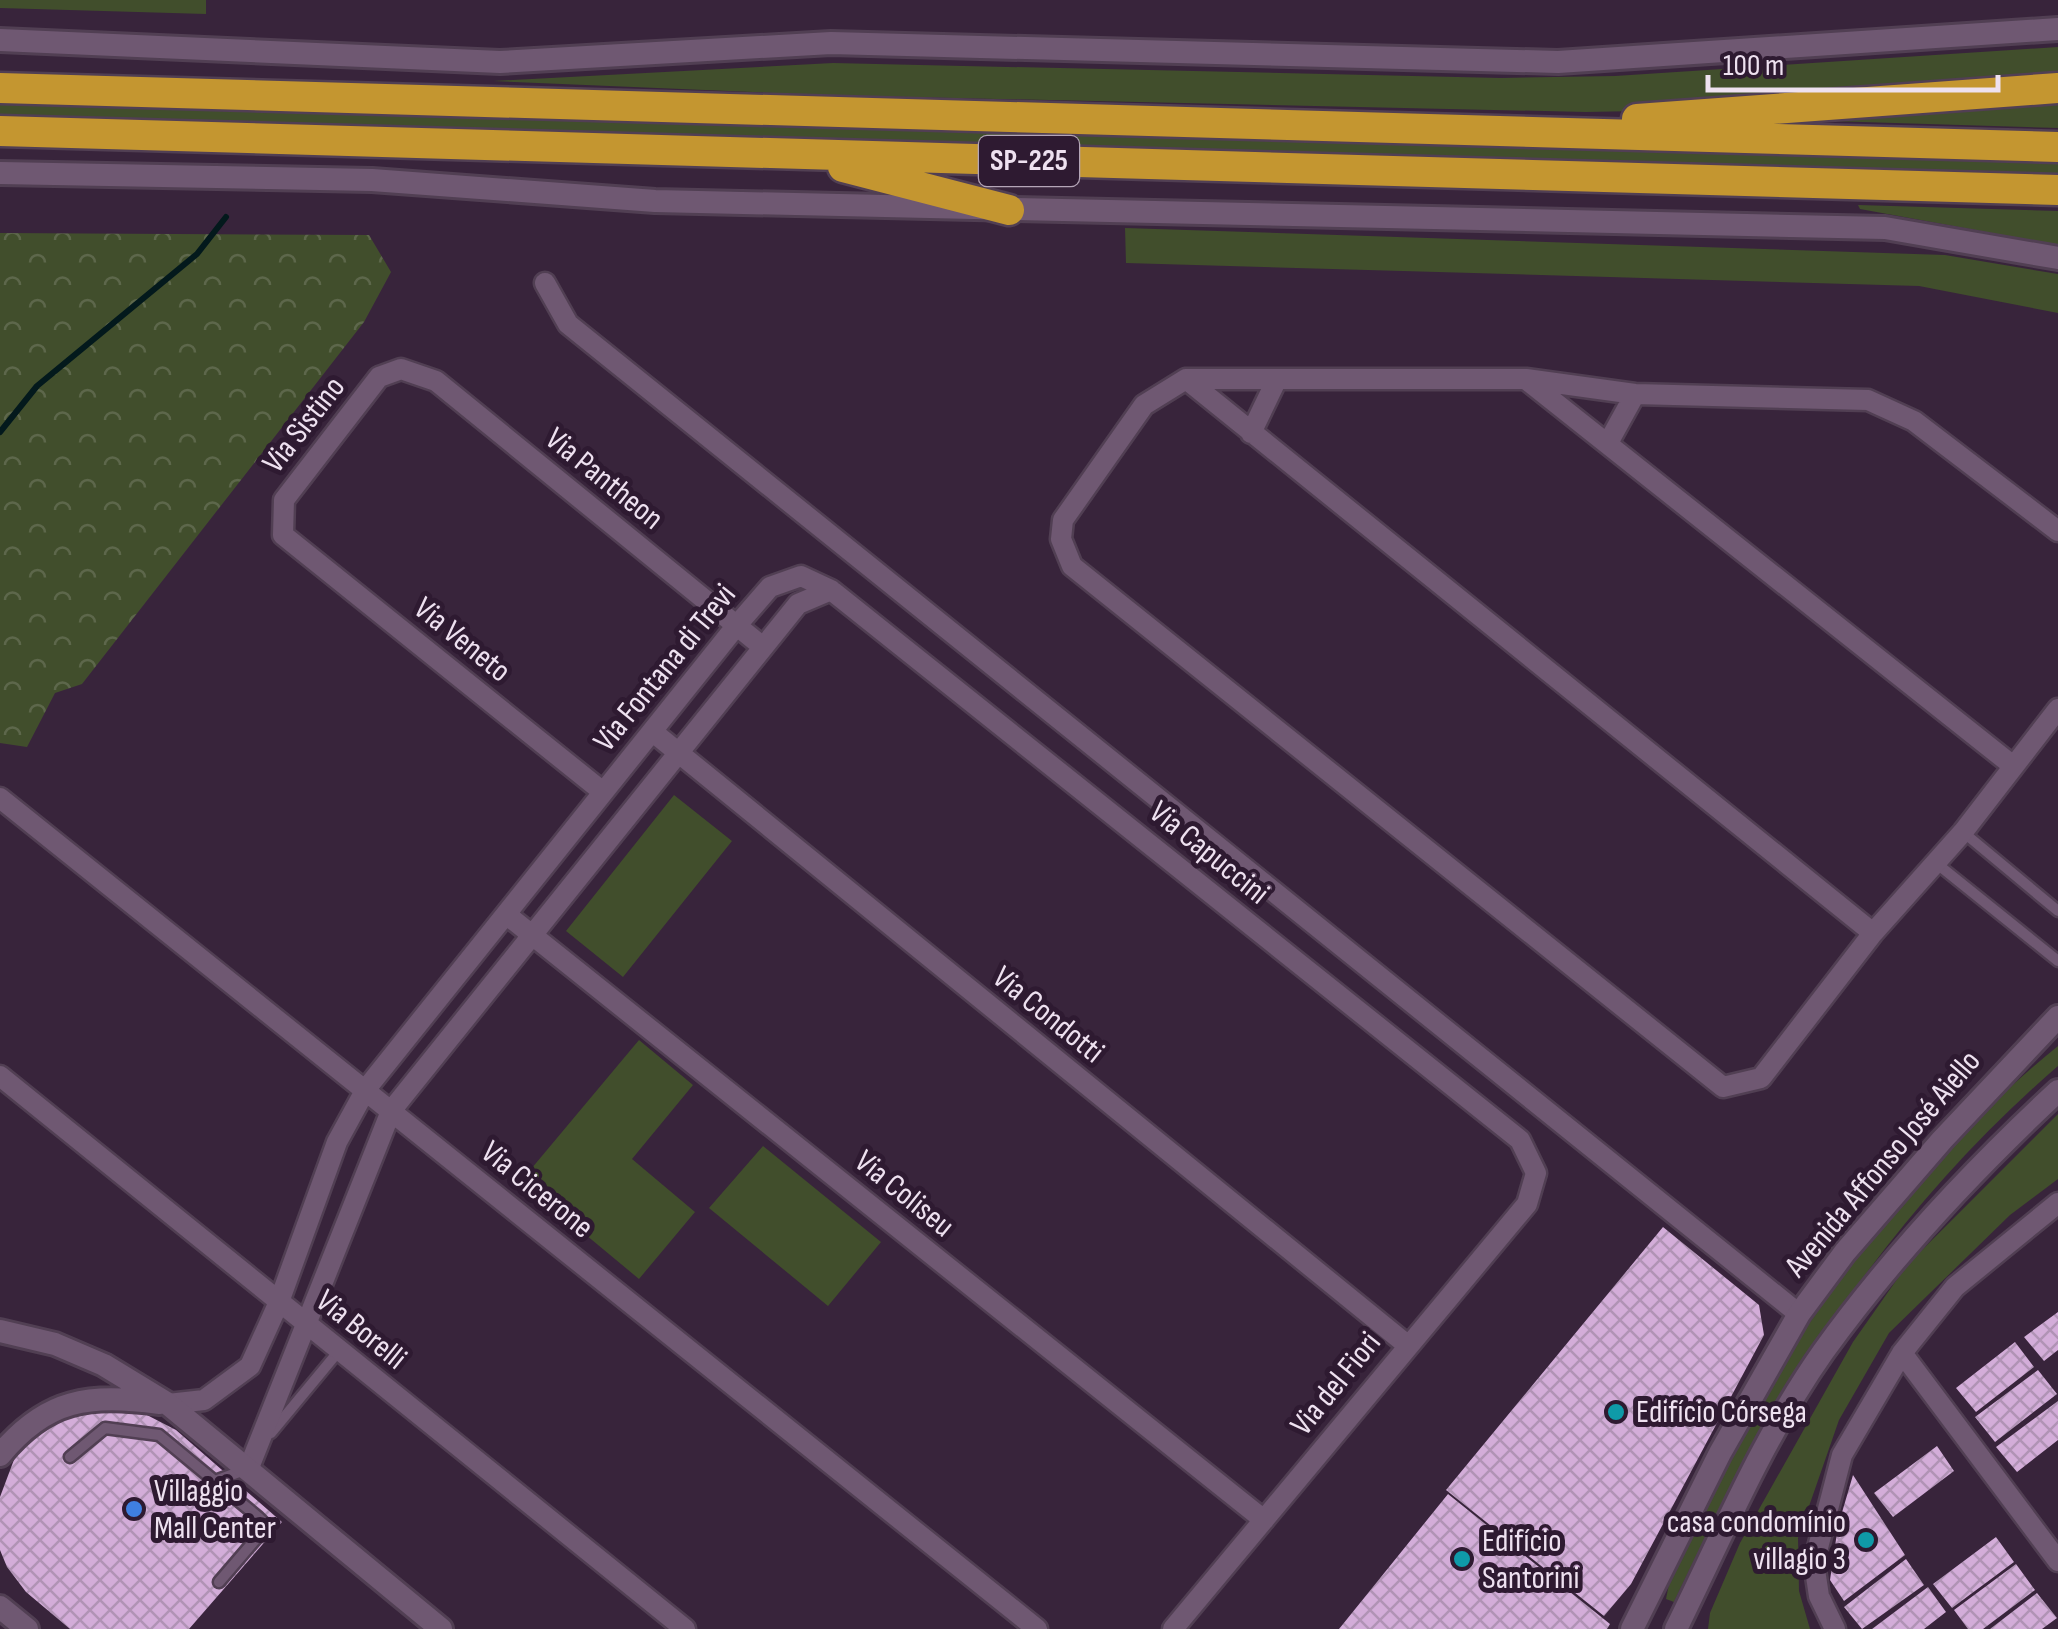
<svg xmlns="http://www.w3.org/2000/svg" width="2058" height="1629" font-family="'Sofia Sans Condensed',sans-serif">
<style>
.grass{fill:#414e2c}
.forest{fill:url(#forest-crowns)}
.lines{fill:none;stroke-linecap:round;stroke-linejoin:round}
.stream{stroke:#03191c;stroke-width:6}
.building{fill:url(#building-cross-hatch)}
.service-casing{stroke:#513f53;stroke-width:15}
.minor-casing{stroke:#513f53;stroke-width:25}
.tertiary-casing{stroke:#513f53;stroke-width:28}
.motorway-casing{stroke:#513f53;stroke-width:35}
.service{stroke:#6f5872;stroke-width:10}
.minor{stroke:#6f5872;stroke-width:20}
.tertiary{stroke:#6f5872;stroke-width:22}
.motorway{stroke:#c49630;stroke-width:30}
.culture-dot{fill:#0f9aa8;stroke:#2e1a31;stroke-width:4}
.shop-dot{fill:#3f7fe0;stroke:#2e1a31;stroke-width:4}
.labels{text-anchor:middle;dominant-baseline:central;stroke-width:10;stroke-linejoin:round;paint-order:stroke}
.shield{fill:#2e1a31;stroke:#b4a5b7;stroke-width:2.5}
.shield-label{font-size:30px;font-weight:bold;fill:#eee1f0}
.street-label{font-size:32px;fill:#eee1f0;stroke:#2e1a31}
.poi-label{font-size:32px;fill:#eee1f0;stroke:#2e1a31;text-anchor:start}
</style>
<defs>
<pattern id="forest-crowns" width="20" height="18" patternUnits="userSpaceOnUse" patternTransform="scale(2.5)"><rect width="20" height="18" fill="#414e2c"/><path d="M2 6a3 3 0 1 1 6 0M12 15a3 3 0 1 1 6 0" fill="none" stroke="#5d674b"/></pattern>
<pattern id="building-cross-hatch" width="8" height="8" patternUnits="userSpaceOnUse" patternTransform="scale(2.5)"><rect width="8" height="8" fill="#d3add9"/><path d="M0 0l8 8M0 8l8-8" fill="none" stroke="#b093b5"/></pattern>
</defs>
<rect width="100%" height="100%" fill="#38243b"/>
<path class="grass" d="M0,0H206V14L0,8Z
M2058,47V74L1638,111L1586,112L821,95L493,81L833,63L1501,78L1615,76Z
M2058,97V128L1796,120Z
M0,99L2058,161V179L0,119Z
M1858,205L2058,211V245L1860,209Z
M1125,228L1945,255L2058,274V313L1919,286L1126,263Z
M674,795L732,841L623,977L566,931Z
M639,1040L693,1085L632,1159L695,1212L639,1279L521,1181Z
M2058,1046V1066C1885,1216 1771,1397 1674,1602L1666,1599L1670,1579C1703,1516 1731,1450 1767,1389C1840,1268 1948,1134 2058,1046Z
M2058,1114V1179L2010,1215L1889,1333L1839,1420L1798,1538L1799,1591L1810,1629H1708L1710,1613L1740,1543L1853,1342L1907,1265Z
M763,1146L881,1242L828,1306L709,1208Z"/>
<path class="forest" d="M0,233L369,235L391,272L364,322L82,684L55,693L27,747L0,743Z"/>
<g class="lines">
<path class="stream" d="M0,432L37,386L197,254L226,217"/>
</g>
<path class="building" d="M1663,1227L1759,1305L1764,1335L1631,1584L1604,1616L1446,1490Z
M2058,1312V1350L2044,1361L2024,1337Z
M2015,1342L2034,1367L1976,1412L1956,1388Z
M2038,1370L2057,1394L1995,1442L1975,1417Z
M2058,1401V1440L2017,1472L1996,1447Z
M100,1412L145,1414L176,1430L282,1522L189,1629H70L26,1592L7,1567L0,1550V1497L15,1457L33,1435L57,1420Z
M1937,1446L1954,1471L1893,1517L1874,1493Z
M1853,1475L1905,1555L1844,1601L1830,1580L1838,1526Z
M1448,1494L1610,1624L1607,1629H1339Z
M1996,1537L2014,1562L1952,1608L1933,1584Z
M1906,1559L1924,1585L1862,1629L1844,1607Z
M2016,1564L2035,1590L1983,1629H1968L1954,1610Z
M1928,1587L1946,1612L1924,1629H1872Z
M2037,1593L2057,1618L2042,1629H1990Z"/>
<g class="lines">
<g class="service-casing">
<path id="service" d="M1963,832L2058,911
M1936,863L2058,961
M271,1433L338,1352
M70,1457L105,1428L159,1435L258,1517L267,1526L219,1582
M215,1481L247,1469"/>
</g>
<g class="minor-casing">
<path id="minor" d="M545,283L568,324L1799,1314
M1186,379L1873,933
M1528,381L2012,765
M1251,433L1276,381
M1608,443L1635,394
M2058,531L1914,421L1868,400L1635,394L1526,379H1186L1144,405L1063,520L1061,539L1072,566L1723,1087L1761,1078L1873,933L1963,832L2058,709
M653,732L1406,1344
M603,792L283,535L284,500L379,377L401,369L436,381L763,647
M0,798L1037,1629
M507,915L1264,1520
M0,1076L685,1629
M1902,1353L2058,1561
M168,1404L204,1400L250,1366L279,1302L337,1142L366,1089L737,625L770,587L801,576L831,590L1520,1140L1536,1173L1527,1204L1173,1629
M248,1470L391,1111L798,604L831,590
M1835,1629L1819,1596L1814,1563L1842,1455L1902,1353L1955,1287L2058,1203"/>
</g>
<g class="tertiary-casing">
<path id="tertiary" d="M0,40L500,62L831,43L1558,62L2058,29
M0,173L372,180L655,201L1885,228L2058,258
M0,1331L55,1344L104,1365L168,1404L441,1629
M0,1455C47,1398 89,1394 160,1403
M0,1607L27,1629
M1632,1629L1720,1453L1799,1314L1845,1252L1942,1140L2058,1017
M1676,1629C1722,1536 1763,1437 1823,1352C1892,1256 1972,1171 2058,1091"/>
</g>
<g class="motorway-casing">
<path id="motorway" d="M0,88L2058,147
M1637,119L2058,88
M0,131L2058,190
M843,167L1009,210"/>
</g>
<use href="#service" class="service"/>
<use href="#minor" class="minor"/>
<use href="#tertiary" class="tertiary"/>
<use href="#motorway" class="motorway"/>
</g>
<g class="culture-dot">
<circle cx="1616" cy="1412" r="10"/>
<circle cx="1866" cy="1540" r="10"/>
<circle cx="1462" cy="1559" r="10"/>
</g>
<circle class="shop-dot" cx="134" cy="1509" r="10"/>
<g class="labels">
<rect class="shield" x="979" y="136" width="100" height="50" rx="8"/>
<g class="shield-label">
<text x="1029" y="161">SP-225</text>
</g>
<g class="street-label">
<text transform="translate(304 425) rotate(-52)">Via Sistino</text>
<text transform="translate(604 479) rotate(39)">Via Pantheon</text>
<text transform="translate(462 640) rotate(39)">Via Veneto</text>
<text transform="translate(665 668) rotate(-51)">Via Fontana di Trevi</text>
<text transform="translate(1209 853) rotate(39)">Via Capuccini</text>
<text transform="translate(1048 1015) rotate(39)">Via Condotti</text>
<text transform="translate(1883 1164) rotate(-50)">Avenida Affonso José Aiello</text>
<text transform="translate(537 1190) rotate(39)">Via Cicerone</text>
<text transform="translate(904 1194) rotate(39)">Via Coliseu</text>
<text transform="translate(361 1330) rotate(39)">Via Borelli</text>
<text transform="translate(1336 1384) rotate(-51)">Via del Fiori</text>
</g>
<g class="poi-label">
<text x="1636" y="1412">Edifício Córsega</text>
<text x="154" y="1491">Villaggio<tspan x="154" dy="37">Mall Center</tspan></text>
<text x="1846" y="1522" text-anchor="end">casa condomínio<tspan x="1846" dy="37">villagio 3</tspan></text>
<text x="1482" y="1541">Edifício<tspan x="1482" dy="37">Santorini</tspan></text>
</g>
</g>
<path d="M1708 75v15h290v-15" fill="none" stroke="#eee1f0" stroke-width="5"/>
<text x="1723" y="75" font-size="30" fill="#eee1f0" stroke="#2e1a31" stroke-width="8" paint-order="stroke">100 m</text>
</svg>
